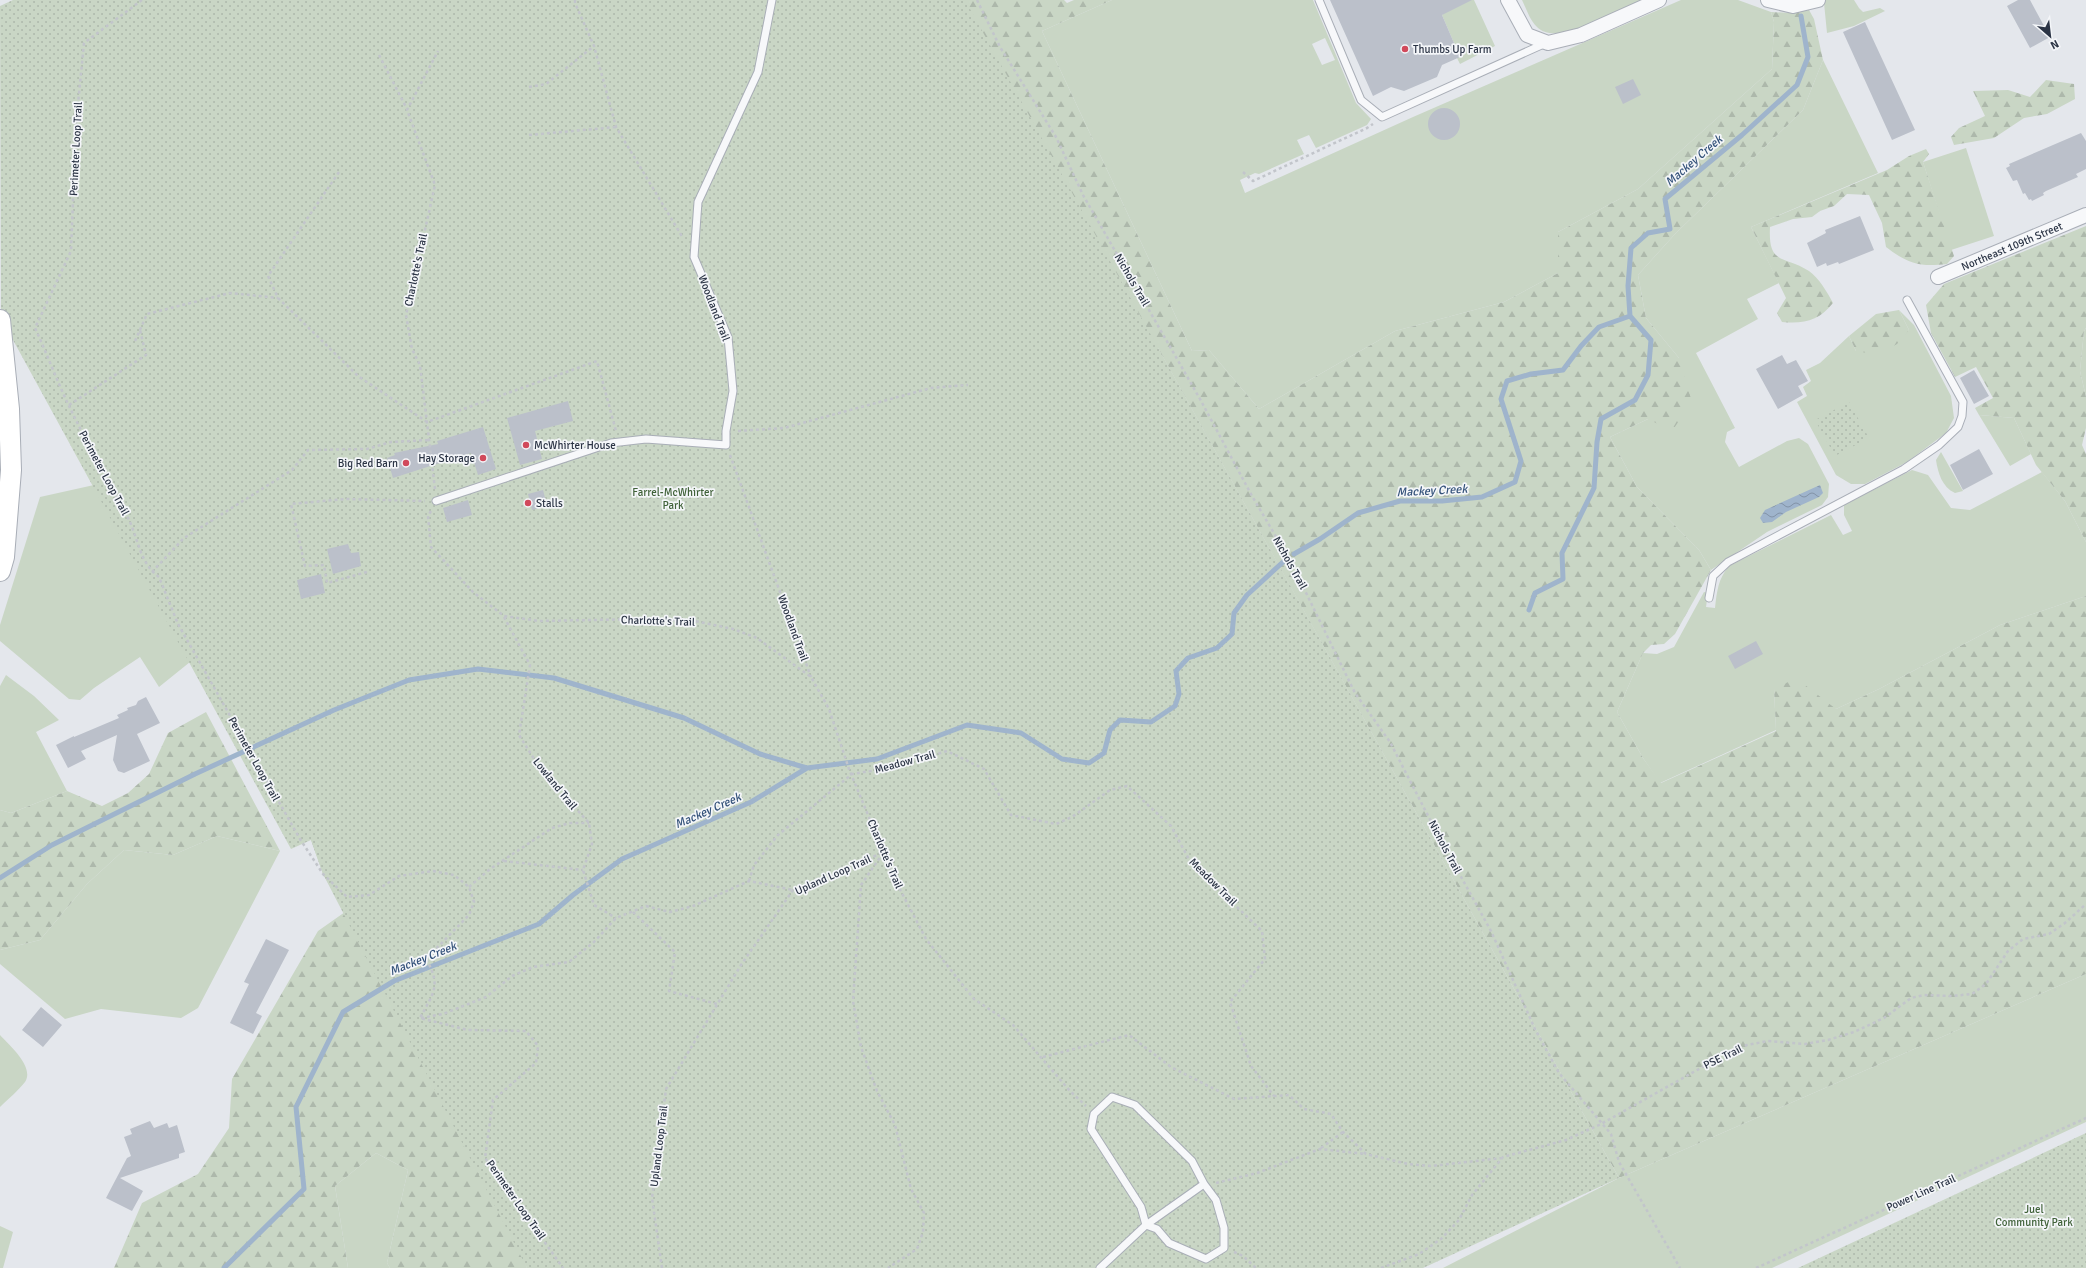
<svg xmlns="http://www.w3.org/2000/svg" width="2086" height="1268" font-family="Signika,sans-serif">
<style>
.grass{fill:#c9d6c5;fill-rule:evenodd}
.forest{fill:url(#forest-firs)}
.park{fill:url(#park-dots)}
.water{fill:url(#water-waves)}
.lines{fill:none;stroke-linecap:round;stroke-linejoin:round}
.stream{stroke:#9fb4cc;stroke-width:5}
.building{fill:#bbc0ca}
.lane-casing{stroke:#a9aeb7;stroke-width:9}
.street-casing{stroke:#a9aeb7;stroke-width:16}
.secondary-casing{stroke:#a9aeb7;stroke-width:22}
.path{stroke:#c2c5cb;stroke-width:2.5;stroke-dasharray:3 3;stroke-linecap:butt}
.lane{stroke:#f7f8fa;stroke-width:7}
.street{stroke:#f7f8fa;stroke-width:14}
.secondary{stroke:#fff;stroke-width:20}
.poi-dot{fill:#d1495b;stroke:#f4f6f9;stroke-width:1.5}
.labels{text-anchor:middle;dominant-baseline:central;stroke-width:3.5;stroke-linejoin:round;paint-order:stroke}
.poi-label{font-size:11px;fill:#2b3445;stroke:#f4f6f9;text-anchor:start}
.street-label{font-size:11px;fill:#2b3445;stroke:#f4f6f9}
.park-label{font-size:11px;fill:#3f6138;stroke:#f4f6f9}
.water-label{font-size:12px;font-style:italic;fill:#34527a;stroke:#f4f6f9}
</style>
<defs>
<pattern id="forest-firs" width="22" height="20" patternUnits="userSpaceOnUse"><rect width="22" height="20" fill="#c9d6c5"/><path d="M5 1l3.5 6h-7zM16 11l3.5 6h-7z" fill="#adb8ab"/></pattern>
<pattern id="park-dots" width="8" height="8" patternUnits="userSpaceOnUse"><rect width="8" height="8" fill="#c9d6c5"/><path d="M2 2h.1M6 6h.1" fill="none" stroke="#adb8ab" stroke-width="1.8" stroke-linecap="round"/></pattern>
<pattern id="water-waves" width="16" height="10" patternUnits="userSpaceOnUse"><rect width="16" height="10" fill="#9fb4cc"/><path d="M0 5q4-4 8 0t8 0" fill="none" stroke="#8293a7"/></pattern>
</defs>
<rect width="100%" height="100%" fill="#e4e7ec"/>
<path class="grass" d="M1112,0H1313L1356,103L1371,119L1367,125L1316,148L1309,135L1297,140L1304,154L1259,174L1255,173L1240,180L1245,193L1413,117L1681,0H1738L1771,12L1774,22L1772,69L1638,189L1558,232V273L1504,302L1395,331L1259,409L1209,350L1192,351L1042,31ZM1325,38L1335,60L1322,65L1312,44Z
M1455,0H1474L1495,46L1460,64L1457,58L1460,57L1442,15Z
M1522,0H1645C1622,10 1557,48 1537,27C1530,21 1526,8 1522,0Z
M1826,0H1854L1859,8L1863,12L1880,8L1885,11L1854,26L1827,33L1824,3Z
M1823,60L1878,173L1751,227L1779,283L1747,299L1758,319L1696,353L1735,428L1727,432L1725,442L1739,467L1787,441L1799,438L1808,444L1829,484L1828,497L1822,505L1767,532L1711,570L1699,550L1637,487L1610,437L1648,419L1679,358L1646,318L1638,275L1675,234L1803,110Z
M1966,148L1994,236L1951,250L1923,162Z
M1899,310L1914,325L1951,396L1954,418L1946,433L1907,462L1865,484H1851L1836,475L1797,402L1807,396L1803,387L1811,381L1806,370L1820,363L1849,336L1856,351L1909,330Z
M2086,328V397L2080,371L2084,331Z
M1979,415L2014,418L2031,454L2010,466Z
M1941,452L1963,491L1955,493C1942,487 1938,473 1936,460Z
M1912,470L1928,475L1951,508L1970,510L2042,472L2065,501L2086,542V596L2000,625L1879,689L1836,709L1774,689L1776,730L1660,783L1643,758L1617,712L1643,653L1657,654L1674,647L1704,592L1708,593L1706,607L1715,608C1717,591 1718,579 1729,566L1831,515L1843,535L1852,531L1844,515V505Z
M94,485L190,662L159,687L140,657L94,688L80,700L69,699L0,641V625L40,497Z
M6,675L34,696L59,720L36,732L67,791L11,813L0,810V686Z
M217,836L280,851L198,1008L181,1018L101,1009L65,1019L0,964V950L40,940L87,884L124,850L173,855Z
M2086,974V1122L1772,1268H1443L1619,1178Z
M0,1035C9,1045 35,1067 25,1082C18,1091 8,1099 0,1107Z
M376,1153L408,1170L387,1263L390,1268H348L335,1186Z
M0,1226L13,1232L3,1268H0Z"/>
<path class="forest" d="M784,0H1064L1067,3L1074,0H1112L1042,31L1192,351L1209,350L1259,409L1395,331L1504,302L1558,273V232L1638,189L1772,69L1774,22L1771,12L1792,13L1809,10L1814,19L1823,60L1803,110L1675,234L1638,275L1646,318L1679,358L1692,402L1672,431L1648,419L1610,437L1637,487L1699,550L1711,570L1675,634L1664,644L1651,645L1643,653L1617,712L1643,758L1661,783L1776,731L1774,689L1796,678L1836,709L1879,689L2000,625L2086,596V974L1619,1178L1158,348L957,327Z
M2046,80L2074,84L2075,99L2047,114L2024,118L1994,138L1954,145L1951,137L1959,128L1985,116L1973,91L2008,90L2030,97Z
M1926,149L1929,154L1923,162L1954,256L1947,264C1920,267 1908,264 1886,247L1882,223L1869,195L1847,194L1834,206L1820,211L1812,217L1793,219L1770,227C1768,266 1784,255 1809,271C1819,278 1827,292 1833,303C1819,321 1804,324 1782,322L1777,313L1786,298L1751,227L1887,170L1909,156Z
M2086,226V328L2084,331L2080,371L2086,397V428L2082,445L2086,454V542L2065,501L2036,465L2014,418L1979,415L1975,408L1993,398L1976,367L1955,377L1931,333L1926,305L1944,284Z
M1899,310L1909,330L1897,344L1878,355L1856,351L1849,336L1876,314Z
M275,613L527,1268H390L387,1263L408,1170L376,1153L335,1186L348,1268H114L142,1203L198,1174L229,1128L232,1079L318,931L345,912L323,874L311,840Z
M206,712L280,851L217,836L173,855L124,850L87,884L40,940L0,950V810L11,813L67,791L102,806L128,793L149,774L168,733Z"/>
<path class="park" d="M13,0H965L1619,1178L1423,1268H527L323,874L311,840L291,849L1,318L0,6Z
M1849,402L1869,438L1835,456L1815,420Z
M2086,1133V1268H1798Z"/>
<path class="water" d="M1820,485L1823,493L1819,497L1786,512L1772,522L1763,523L1760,518L1765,510Z"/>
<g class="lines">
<path class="stream" d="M1294,554L1320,539L1358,513L1400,501H1442L1482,497L1515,482L1521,461L1501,399L1507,381L1531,374L1563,370L1581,346L1599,327L1630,316L1628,286L1631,248L1648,233L1670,229L1665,199L1742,135L1797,85L1808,57L1801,16
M1529,610L1535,593L1563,579L1562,553L1594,488L1597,442L1601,419L1635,400L1648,375L1651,340L1630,316
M0,878L52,845L195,774L334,710L409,680L478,669L554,678L684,718L760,754L807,768
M224,1268L304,1189L296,1107L343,1012L394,981L539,924L573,895L622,859L751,802L807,768L877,759L967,725L1021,733L1062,759L1089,763L1104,753L1110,730L1120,720L1151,722L1175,706L1179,694L1176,671L1188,658L1217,648L1232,634L1234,613L1247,595L1283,562"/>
</g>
<path class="building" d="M1330,0H1472L1442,15L1460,57L1442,65L1437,77L1404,91L1391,87L1373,96Z
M2018,0H2030L2050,37L2030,48L2007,6Z
M1865,22L1915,130L1892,140L1843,32Z
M1633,79L1641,95L1623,104L1615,87Z
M1428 124a16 16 0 1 1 32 0a16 16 0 1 1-32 0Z
M2081,133L2086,141V169L2076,174L2078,177L2046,191L2043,193L2044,195L2032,201L2031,199L2029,200L2025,193L2023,194L2017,180L2013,181L2006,168L2010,166L2009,164Z
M1860,216L1874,250L1839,264L1838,262L1827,266L1826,263L1817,267L1807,243L1826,233L1825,230Z
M1782,355L1787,364L1796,360L1808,381L1798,386L1803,395L1778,409L1756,369Z
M1974,370L1989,396L1974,404L1960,378Z
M568,401L573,421L535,431L542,459L520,465L507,418Z
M483,427L496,469L478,475L471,453L393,478L387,458L395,455L394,453L438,444L437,441Z
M1979,449L1993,474L1963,490L1950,465Z
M543,490L547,506L532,510L528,494Z
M468,500L472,515L447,522L443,508Z
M348,544L351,553L359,552L361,566L333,574L327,549Z
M321,574L325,593L301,599L297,580Z
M1756,641L1763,654L1735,669L1728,656Z
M146,697L160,723L137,734L150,761L124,773L118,771L113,760L117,735L81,751L86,759L68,768L56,745L74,736V737L119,718L117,715L128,710L127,708L136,705L138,701Z
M266,939L289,950L256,1013L262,1016L253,1034L230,1023L249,984L244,982Z
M41,1007L62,1025L43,1047L22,1030Z
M150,1121L154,1128L167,1123L169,1128L177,1125L185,1152L179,1154V1158L120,1178L143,1191L132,1211L106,1198L127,1158L131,1156L124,1137L132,1134L130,1129Z"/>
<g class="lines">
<g class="lane-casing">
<path id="lane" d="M1319,0L1361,100L1382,117L1546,43
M436,501L611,443L646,439L726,445V431L733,391L728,337L694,257L698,202L758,72L772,0
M1709,598L1713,576L1728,562L1904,469L1939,445L1958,427L1962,416L1963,402L1907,300
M1112,1097L1135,1105L1192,1161L1204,1184L1216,1200L1224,1228V1248L1206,1259L1169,1243L1157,1229L1146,1225L1141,1207L1091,1129L1094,1114Z
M1100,1268L1146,1225L1204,1184"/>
</g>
<g class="street-casing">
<g id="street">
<path d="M1508,0L1527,35L1548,43L1581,35L1659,0"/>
<path d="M1768,0L1793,6L1818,0"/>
<path id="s1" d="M1938,277L2086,215"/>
</g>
</g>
<g class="secondary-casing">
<path id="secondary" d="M0,320L9,409L11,470L4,557L0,571"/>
</g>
<path class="path" d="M142,0L84,43L76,124L71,251L35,328C47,354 57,381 69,406C87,443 107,480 127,516C138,536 139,563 159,577L178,624L300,839L323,874L347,897L369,895L399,876L433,871L454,875L469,887L474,902L469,915L426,959C442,986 433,993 420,1018L468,1030L526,1031L538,1046L536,1063L493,1100L485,1158L563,1268
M575,0V3L594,46L616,127L683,238
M977,0L1000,47L1056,137L1083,195L1200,399L1252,496L1291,562L1355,693L1390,742L1439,837L1491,931L1535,1029L1559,1073L1611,1134L1619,1162L1680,1268
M379,55L407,109
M529,87L546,84L594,46
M529,135L616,127
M339,172L268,276L278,298L358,376L427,422L597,361L616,431
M1243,172L1253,181L1367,128L1373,124
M135,341L147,314L230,293L278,298
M69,405L146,355L140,330
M738,431L784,428L931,388L968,385
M730,455L811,677
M435,489L420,365L412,349L406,315L435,185L407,110L438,51
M431,511L428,516L431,547L473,592L504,616L539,621L647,619L695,621L733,629L757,638L811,677L829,709L849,769L894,878L926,939L974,999L1013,1025L1070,1091L1086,1106
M152,572L184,538L292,470L308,450L367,449L391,442L429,440
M367,572L327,583L324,565L305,566L291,504L345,499L425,501
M504,617L530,665L519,735L541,770L589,823L592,844L583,870L594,905L616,918
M883,853L861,885L853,1001L861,1047L877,1091L895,1125L911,1189L924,1213L923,1232L917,1249L888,1268
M504,861L583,870
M749,881L754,865L778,835L852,774L890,768L947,751L984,769L1011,815L1056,824L1072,817L1110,790L1127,786L1171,826L1191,863L1262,931L1265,959L1230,1002L1251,1066L1274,1096
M469,887L490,869L552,828L570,823H589
M633,912L675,952L669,991L717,1004
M421,1018L443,1014L486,997L512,976L533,967L569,962L594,942L616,918L646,906L670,912L693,906L749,881L793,890
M1043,1057L1129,1035L1171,1067L1234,1099L1289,1095L1304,1109L1331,1114L1343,1132L1366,1154L1408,1164L1431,1166L1502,1158
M1321,1148L1343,1132
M1216,1183L1257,1173L1320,1149L1366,1154
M1234,1252L1243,1256L1256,1268
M662,1268L652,1198L666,1089L741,965L793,890L844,871L883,852
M1381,1268L1419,1254L1441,1239L1459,1220L1472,1195L1503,1157L1566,1140L1601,1124L1715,1060L1747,1045L1768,1041L1805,1044L1828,1040L1854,1032L1884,1018L1911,998L1924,995L1952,996L1972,994L1986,984L2008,951L2023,939L2049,934L2065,923L2086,904
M1756,1268L2086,1118"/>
<use href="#lane" class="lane"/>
<use href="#street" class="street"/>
<use href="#secondary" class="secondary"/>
</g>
<g class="poi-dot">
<circle cx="1405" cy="49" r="4"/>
<circle cx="526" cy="445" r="4"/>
<circle cx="483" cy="458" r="4"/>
<circle cx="406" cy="463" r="4"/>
<circle cx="528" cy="503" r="4"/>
</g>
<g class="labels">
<g class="poi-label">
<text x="1413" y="49">Thumbs Up Farm</text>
<text x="534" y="445">McWhirter House</text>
<text x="475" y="458" text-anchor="end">Hay Storage</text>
<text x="398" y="463" text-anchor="end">Big Red Barn</text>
<text x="536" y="503">Stalls</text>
</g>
<g class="street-label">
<text transform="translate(76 149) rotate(-87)">Perimeter Loop Trail</text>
<text stroke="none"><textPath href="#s1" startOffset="80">Northeast 109th Street</textPath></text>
<text transform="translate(416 270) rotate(-78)">Charlotte's Trail</text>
<text transform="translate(1132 280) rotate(60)">Nichols Trail</text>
<text transform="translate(714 308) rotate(69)">Woodland Trail</text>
<text transform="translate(104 473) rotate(62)">Perimeter Loop Trail</text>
<text transform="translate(1290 563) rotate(61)">Nichols Trail</text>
<text transform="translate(658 621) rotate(2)">Charlotte's Trail</text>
<text transform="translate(793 628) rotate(70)">Woodland Trail</text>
<text transform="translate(254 759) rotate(61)">Perimeter Loop Trail</text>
<text transform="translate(905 762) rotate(-15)">Meadow Trail</text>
<text transform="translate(555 784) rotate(51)">Lowland Trail</text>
<text transform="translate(1445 847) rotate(62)">Nichols Trail</text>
<text transform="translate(885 854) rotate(67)">Charlotte's Trail</text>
<text transform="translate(833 875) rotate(-24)">Upland Loop Trail</text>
<text transform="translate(1213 882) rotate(45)">Meadow Trail</text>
<text transform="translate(1723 1057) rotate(-26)">PSE Trail</text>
<text transform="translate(659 1146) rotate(-83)">Upland Loop Trail</text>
<text transform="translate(1921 1193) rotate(-24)">Power Line Trail</text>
<text transform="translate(516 1200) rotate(55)">Perimeter Loop Trail</text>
</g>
<g class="park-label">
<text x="673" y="492">Farrel-McWhirter<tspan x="673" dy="13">Park</tspan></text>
<text x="2034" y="1209">Juel<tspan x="2034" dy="13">Community Park</tspan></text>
</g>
<g class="water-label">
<text transform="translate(1694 161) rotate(-41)">Mackey Creek</text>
<text transform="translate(1432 491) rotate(-3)">Mackey Creek</text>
<text transform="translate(708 811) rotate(-24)">Mackey Creek</text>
<text transform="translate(423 959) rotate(-22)">Mackey Creek</text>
</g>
</g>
<g transform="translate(2050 36) rotate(152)" stroke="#f4f6f9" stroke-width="3" paint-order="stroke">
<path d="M0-3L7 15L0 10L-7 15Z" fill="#2b3445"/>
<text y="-6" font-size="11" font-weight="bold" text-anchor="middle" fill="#2b3445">N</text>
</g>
</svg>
